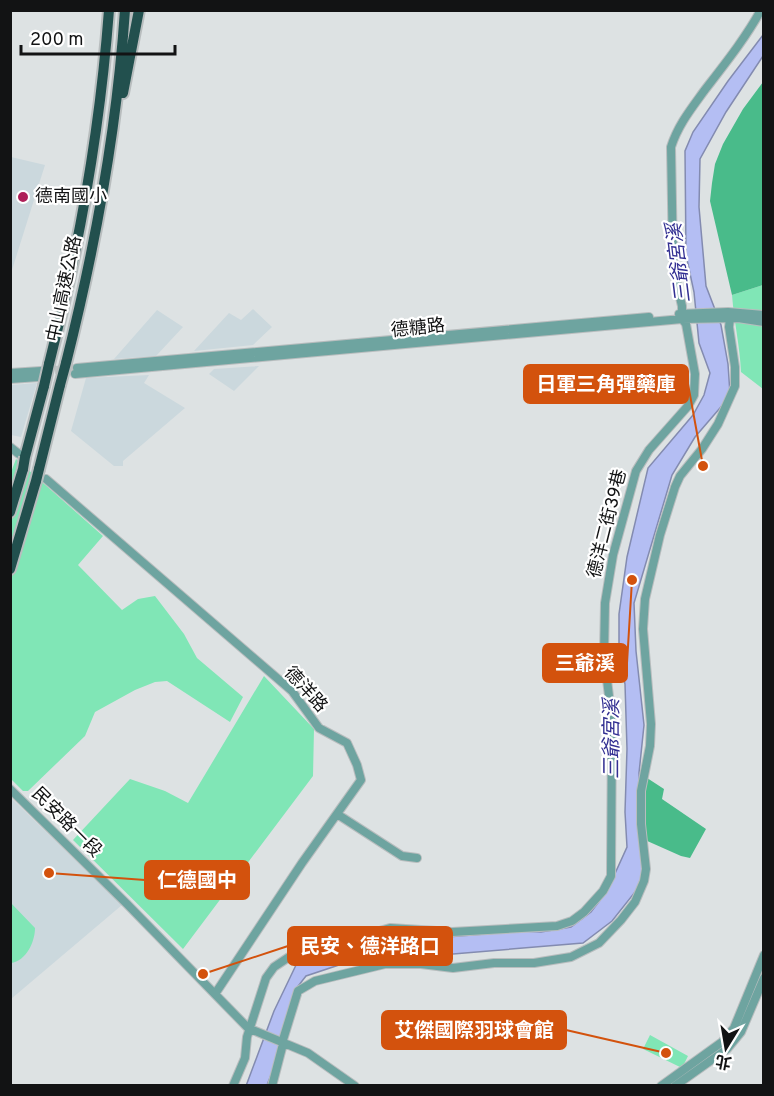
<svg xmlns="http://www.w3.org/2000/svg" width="774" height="1096" font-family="Overpass,'Noto Sans TC',sans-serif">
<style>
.built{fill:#cbd8dd}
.green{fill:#80e6b6}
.forest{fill:#49bb8a}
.water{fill:#b4bef3;stroke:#838bb0;stroke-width:1.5}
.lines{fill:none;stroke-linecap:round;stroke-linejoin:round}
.minor-tunnel{stroke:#bfc3c4;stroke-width:8;stroke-dasharray:8 4;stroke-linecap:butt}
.minor-casing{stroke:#b8bdbe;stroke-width:10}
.highway-casing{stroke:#b8bdbe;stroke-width:14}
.minor{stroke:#6ea4a0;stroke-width:8}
.highway{stroke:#22504e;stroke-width:10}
.highway-bridge-casing{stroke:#b8bdbe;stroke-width:14;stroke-linecap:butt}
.highway-bridge{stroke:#22504e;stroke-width:10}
.poi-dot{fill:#ae1f58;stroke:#fff;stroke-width:2}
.labels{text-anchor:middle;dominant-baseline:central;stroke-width:4.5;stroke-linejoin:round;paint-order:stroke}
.poi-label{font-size:18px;fill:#121314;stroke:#fff;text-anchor:start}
.street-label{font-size:18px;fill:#121314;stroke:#fff}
.water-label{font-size:20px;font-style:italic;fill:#322f92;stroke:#fff}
.leader{fill:none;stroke:#d3520d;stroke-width:2}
.callout-dot{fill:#d3520d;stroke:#fff;stroke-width:2}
.callout{fill:#d3520d;stroke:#d3520d;stroke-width:2}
.callout-label{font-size:20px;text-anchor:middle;font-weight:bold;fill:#fff}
</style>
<rect width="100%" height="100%" fill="#dde2e3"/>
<path class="built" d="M11,157L45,165L11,273Z
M253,309L272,327L253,345L194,351L229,313L241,320Z
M157,310L183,327L156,356L114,359Z
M259,366L234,391L209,374L214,369Z
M149,375L144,383L185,408L123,461V466H114L71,431L86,378Z
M37,383L21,437L11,435V385Z
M11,798L122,905L11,999Z"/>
<path class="green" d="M763,285V389L741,372C740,347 734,321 732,295Z
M16,459L103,536L78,565L122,610L138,599L155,596L184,634L197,658L243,697L230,722L167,681L155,682L135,690L95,712L85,736L28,791H23L11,779L10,475Z
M264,676L314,729L313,776L183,949L73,840L130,779L165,791L188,803Z
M10,902L35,928C35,942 26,961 11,963Z
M650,1035L688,1056L682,1068L643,1049Z"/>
<path class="forest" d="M763,82V285L732,295L710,201L712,183L715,164L723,144L743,109Z
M644,776L664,789L662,799L706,829L690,858L681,856L645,840Z"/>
<path class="water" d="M763,35V56L726,112L700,159L699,207L706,286L721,325L728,364L730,394L726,401L695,437L672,475L634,603L636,651L644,725L639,773L644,864L639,887L612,921L583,943L453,954L415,947L369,955L306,976L295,990L275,1065L267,1085L246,1086L274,1011L297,963L334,945L386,932L408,933L434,938L522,931L541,932L571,927L591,912L607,891L627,847L625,812L627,749L625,684L619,655V614L627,557L648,468L693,415L704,395L710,373L699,343L694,292L686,255L685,151L693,132L728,81Z"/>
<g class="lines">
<path class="minor-tunnel" d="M43,371L77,368"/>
<g class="minor-casing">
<path id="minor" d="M679,314L728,312L764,315
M77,368L649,317
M10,373L41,371
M75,374L682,319L738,318L764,322
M10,379L39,377
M10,447L19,454
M46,479L292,691L319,728L347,743L357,765L361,780L302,863L215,994
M10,789L127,904L248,1028L308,1053L355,1086
M337,814L402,856L417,858
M282,1043L298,991L315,981L385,964H421L453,968L494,963H534L571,957L599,943L621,920L635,902L644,881L646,869L641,824V791L650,746L651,724L643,629L645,599L660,535L675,487L680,476L702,449L718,424L735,386V367L729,327L730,318L728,312
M233,1086L245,1058L247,1037L266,978L274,967L289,957L390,928L452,932L557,926L572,921L584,912L603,891L611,876L612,720L604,656L605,603L613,555L636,471L649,450L688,406L694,395L695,374L686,324L682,319V306L675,276L673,258L671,147C678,125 691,109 704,91C724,65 745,39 761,10
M272,1086L283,1044
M661,1086L722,1042L734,1028L764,955
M675,1086L727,1049L741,1032L764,978"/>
</g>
<g class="highway-casing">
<path id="highway" d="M123,93L139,10
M66,363C95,248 117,129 125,10
M49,364C79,248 100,130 109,10
M25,457L44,386
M39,469L60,385
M10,512L23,469
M10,569L36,481"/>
</g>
<use href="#minor" class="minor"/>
<use href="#highway" class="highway"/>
<g class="highway-bridge-casing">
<path id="highway-bridge" d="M60,385L66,363
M44,386L49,364
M23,469L25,457
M36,481L39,469"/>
</g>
<use href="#highway-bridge" class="highway-bridge"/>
</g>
<circle class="poi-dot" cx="23" cy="197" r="6"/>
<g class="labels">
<g class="poi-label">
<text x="35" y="197">德南國小</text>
</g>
<g class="street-label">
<text transform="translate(65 289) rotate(-78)">中山高速公路</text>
<text transform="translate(418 329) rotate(-6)">德糖路</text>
<text transform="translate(608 524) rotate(-76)">德洋二街39巷</text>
<text transform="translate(305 690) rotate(48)">德洋路</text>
<text transform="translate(66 823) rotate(45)">民安路一段</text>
</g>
<g class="water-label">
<text transform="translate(680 263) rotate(-97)">三爺宮溪</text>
<text transform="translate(613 739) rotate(-90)">三爺宮溪</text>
</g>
</g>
<path class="leader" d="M703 466L688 384M632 580L627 663M49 873L145 880M203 974L288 946M666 1053L566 1030"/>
<g class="callout-dot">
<circle cx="703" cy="466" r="6"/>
<circle cx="632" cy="580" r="6"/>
<circle cx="49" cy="873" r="6"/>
<circle cx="203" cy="974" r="6"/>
<circle cx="666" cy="1053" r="6"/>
</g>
<g class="callout">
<rect x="524" y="365" width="164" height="38" rx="6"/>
<rect x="543" y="644" width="84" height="38" rx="6"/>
<rect x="145" y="861" width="104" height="38" rx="6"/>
<rect x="288" y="927" width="164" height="38" rx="6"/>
<rect x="382" y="1011" width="184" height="38" rx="6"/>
</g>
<g class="callout-label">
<text x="606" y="391">日軍三角彈藥庫</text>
<text x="585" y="670">三爺溪</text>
<text x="197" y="887">仁德國中</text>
<text x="370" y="953">民安、德洋路口</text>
<text x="474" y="1037">艾傑國際羽球會館</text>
</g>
<rect width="774" height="1096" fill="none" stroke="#121314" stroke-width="24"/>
<g transform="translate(726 1048) rotate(191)" stroke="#ffffff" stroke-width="4.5" paint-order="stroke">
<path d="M0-4.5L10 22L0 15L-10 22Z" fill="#121314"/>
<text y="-9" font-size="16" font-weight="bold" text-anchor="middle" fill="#121314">北</text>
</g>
<path d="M21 45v9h154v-9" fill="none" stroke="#121314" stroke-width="3"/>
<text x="30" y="45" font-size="18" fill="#121314" stroke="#ffffff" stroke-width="4.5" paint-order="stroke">200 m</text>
</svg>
